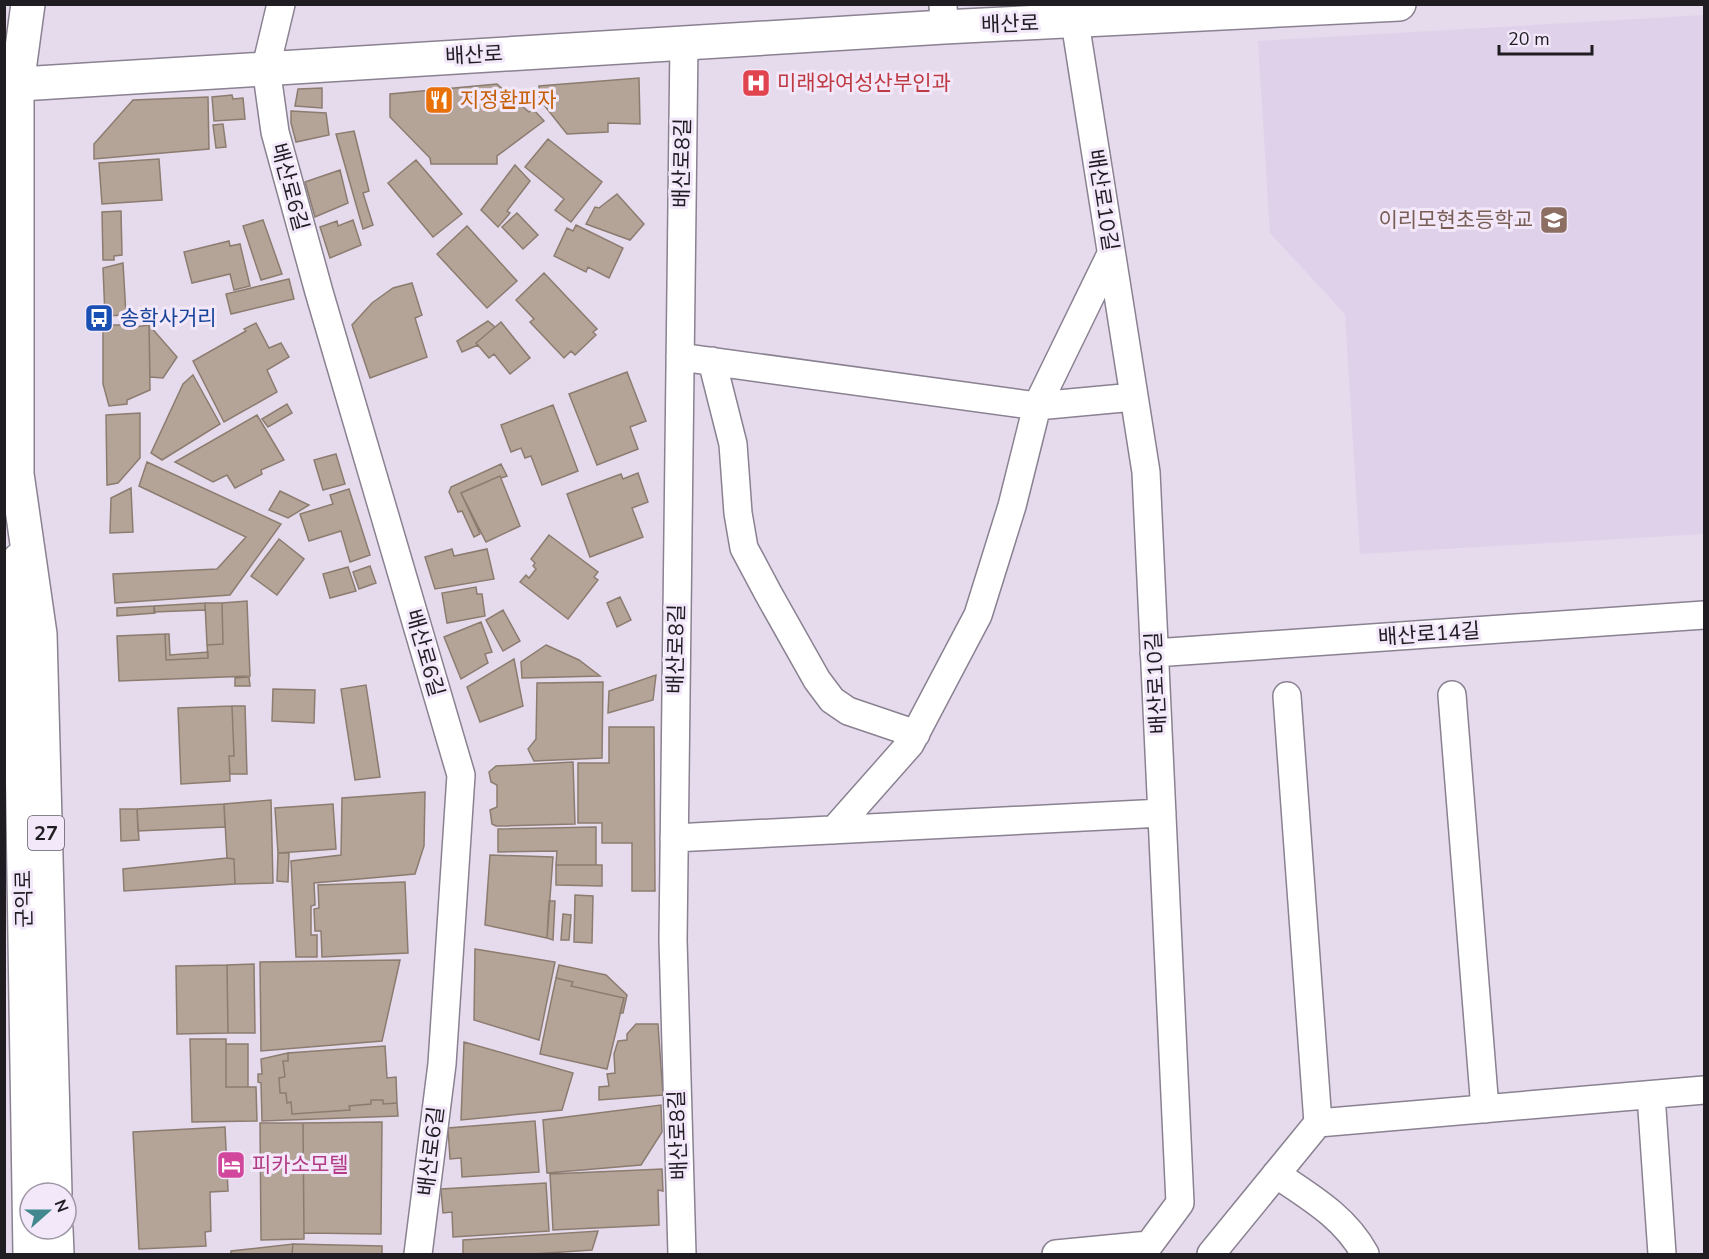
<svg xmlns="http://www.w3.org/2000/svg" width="1709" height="1259" font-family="'Nunito Sans','Noto Sans KR',sans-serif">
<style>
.built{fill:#e0d1ea}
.building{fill:#b4a397;stroke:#8c7c70;stroke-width:1.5}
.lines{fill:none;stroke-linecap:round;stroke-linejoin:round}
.street-casing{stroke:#8a8191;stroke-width:30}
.secondary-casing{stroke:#8a8191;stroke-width:36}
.primary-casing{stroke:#8a8191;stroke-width:36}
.street{stroke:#fff;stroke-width:27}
.secondary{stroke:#fff;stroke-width:33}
.primary{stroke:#fff;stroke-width:33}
.labels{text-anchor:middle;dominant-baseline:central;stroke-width:6;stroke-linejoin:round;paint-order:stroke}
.shield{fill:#f3e8fa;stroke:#5f5963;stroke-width:1.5}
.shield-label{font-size:20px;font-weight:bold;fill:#1f1c22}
.street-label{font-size:21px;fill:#1f1c22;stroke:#f3e8fa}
.health-label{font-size:21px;fill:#be3a42;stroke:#f3e8fa;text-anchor:start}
.food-label{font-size:21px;fill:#c56008;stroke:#f3e8fa;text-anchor:start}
.education-label{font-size:21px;fill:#785e54;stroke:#f3e8fa;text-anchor:end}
.transit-label{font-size:21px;fill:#164399;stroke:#f3e8fa;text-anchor:start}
.hotel-label{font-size:21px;fill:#b23c85;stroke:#f3e8fa;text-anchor:start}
</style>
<rect width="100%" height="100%" fill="#e5dbed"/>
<path class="built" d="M1704,15V534L1360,554L1345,314L1270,233L1258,41Z"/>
<path class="building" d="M639,78L640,124L608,123V132L567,134L540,100L539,86Z
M497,84L529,112L533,109L544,121L497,156V164H431L430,158L390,117V94Z
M322,88V108L295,106L298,89Z
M232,95L233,99L243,98L245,119L214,121L212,97Z
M208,97L209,149L94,159V144L133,100Z
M291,111L326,113L329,135L296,142L291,123Z
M223,124L226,147L216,148L213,125Z
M354,131L369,191L363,193L373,225L363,229L336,134Z
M548,139L602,182L571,222L555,210L564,199L525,167Z
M159,159L162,200L102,204L99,163Z
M416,160L462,214L433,237L388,183Z
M515,165L530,181L507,211L510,213L498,227L481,210Z
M340,170L348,203L315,217L305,182Z
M617,194L644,224L630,240L586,224L595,207L599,208Z
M121,211L122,255L114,256V260H103L102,212Z
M517,213L538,235L523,249L502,227Z
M263,220L282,274L261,280L243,226Z
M353,220L361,245L330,258L320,227L337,221L338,226Z
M576,225L623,248L609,278L588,267L586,272L554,256L567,228L573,231Z
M467,226L517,281L487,308L437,254Z
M229,241L230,246L240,244L250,286L234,290L230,274L192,283L184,252Z
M123,263L126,315L105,316L103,268Z
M544,273L597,329L593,332L596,335L575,355L571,351L564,358L530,322L534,319L516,300Z
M289,279L294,299L231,314L226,294Z
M412,283L422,315L415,318L427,357L370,378L352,325L372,303L393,288Z
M488,321L495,327L476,343L478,345L462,352L457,341Z
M501,322L530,358L510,374L494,354L489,358L476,343Z
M256,323L269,348L281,343L289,357L267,370L277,392L224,422L193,361L246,331L244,329Z
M103,325H126V328L149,325L150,390L127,400V404L109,406L103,384Z
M149,325L177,357L163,378L150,377Z
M627,372L646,421L630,427L638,449L597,465L569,394Z
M193,375L220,424L162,460L151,453L183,384Z
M287,404L292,413L268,427L262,419Z
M553,405L578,471L542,485L531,456L525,458L521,448L511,452L501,425Z
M140,413V458L118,483L107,485L106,415Z
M257,415L284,460L261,470L262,474L235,488L227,475L213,482L175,462Z
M336,454L345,484L323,490L314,460Z
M147,462L281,524L230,595L115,603L113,574L217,569L246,537L139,486Z
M501,464L507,476L501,478L500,476L461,493L480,534L474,537L462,511L458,512L449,492L451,487Z
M638,473L648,502L632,508L643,537L590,557L567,494L621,474L623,479Z
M500,476L520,526L486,542L461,493Z
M131,488L133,532L110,533L111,498Z
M349,489L370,555L350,562L341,531L309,541L300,514L333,504L330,495Z
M280,491L309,505L288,518L269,510Z
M549,535L598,572L594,577L598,580L568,619L520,582L526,575L529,578L536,569L533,566L535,563L531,559Z
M279,539L304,559L277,595L251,576Z
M452,549L454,556L487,549L494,579L435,589L425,557Z
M370,566L376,583L359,589L353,572Z
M348,567L356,591L330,598L323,574Z
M476,587L477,594H482L485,616L447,623L442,593Z
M620,597L631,620L617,627L607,603Z
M247,601L250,676L119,681L117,636L165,634L166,660L208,658L207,645L223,644L222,603Z
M205,603H222L223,644L207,645Z
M205,603V610L154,612V606Z
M154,606L155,613L117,616V608Z
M503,610L520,641L503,651L486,620Z
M481,622L492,652L485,654L488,663L461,679L444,637Z
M165,634H169L170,655L208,652V658L166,660Z
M546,645L579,660L600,676L522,678L521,662Z
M514,659L523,706L480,722L467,687Z
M656,675L653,700L608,713L609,691Z
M249,677L250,686H235V678Z
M603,682L602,758L534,761L528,749L536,739L537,683Z
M366,685L380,777L355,780L341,689Z
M273,689L315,690L314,723L272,721Z
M232,706H245L247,774H230L229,756H234Z
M232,706L234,756H229L230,781L181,784L178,708Z
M609,727H654L655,891H632V843H602V823H578V763H609Z
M573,762L575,824L496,826L492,824L490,810L497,807V785L491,782L489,772L496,766Z
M425,792L424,846L415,874L314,883L315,905L311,906V935H317V957H296L291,861L341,855L342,798Z
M271,800L273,883L235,884L234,859L227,858L224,804Z
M224,804L225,827L138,831L137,809Z
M333,804L336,849L278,853L275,808Z
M120,809H137L139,840L121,841Z
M596,827V865H556L557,851L498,852V829Z
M278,853H289L288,882L277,881Z
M490,855L553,857L547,938L485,925Z
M227,858L234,859L235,884L124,891L123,869Z
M556,865H602V886L556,885Z
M405,882L408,953L322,957L321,931H315L314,909L319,908L318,885Z
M575,895L593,896L592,943L574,942Z
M549,901H555L553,940L547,938Z
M563,914L571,915L569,940H561Z
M475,949L555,962L539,1040L474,1020Z
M400,960L382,1041L261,1051L260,962Z
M254,964L255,1033H228L227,965Z
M227,965L228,1033L177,1034L176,966Z
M559,965L606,975L627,995L623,1013H620L624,998L571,986L573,982L556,978Z
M556,978L573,982L571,986L624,998L607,1069L540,1054Z
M636,1024H658L663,1095L599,1100V1087L609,1086L607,1074L615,1073L614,1054L618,1041L627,1040V1034Z
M190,1039H226V1087H256L257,1121L192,1122Z
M464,1042L573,1073L562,1110L461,1120Z
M226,1044H248V1087H226Z
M385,1046L387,1078L396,1077L397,1103L383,1104V1100H371V1104L349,1106L350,1110L292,1114L291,1102L287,1103L286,1093H280L279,1078L285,1077L283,1061H288V1053Z
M288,1053V1061H283L285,1077L279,1078L280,1093H286L287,1103L291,1102L292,1114L350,1110L349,1106L371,1104V1100H383V1104L397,1103L398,1116L262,1121L261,1083L258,1082V1074H262L261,1059Z
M661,1105L662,1132L641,1165L547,1173L543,1120Z
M535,1121L539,1172L462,1177L461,1158L450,1159L448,1128Z
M382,1122L381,1234L304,1233L303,1123Z
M260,1123H303L304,1239L261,1240Z
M225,1127L228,1191L210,1192L211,1231L205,1232L206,1246L139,1249L133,1132Z
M662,1169L663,1191L658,1190L659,1225L553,1230L550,1174Z
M546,1183L549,1231L453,1237L452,1212L443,1213L441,1189Z
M598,1231L592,1250L533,1254H463V1240Z
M293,1244L292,1254H231V1251Z
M293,1244L382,1246V1254H292Z"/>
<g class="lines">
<g class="street-casing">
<path id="street" d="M281,4L266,67L275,132L319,292L461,775L442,1064L418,1254
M943,4L944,27
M680,357L1037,406L1134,397
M712,361L733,444L738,513L744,548L768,593L817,680L832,700L848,711L916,734
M1154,653L1704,615
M1452,695L1485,1109
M834,830L910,744L978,615L1012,506L1037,406L1111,254
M674,838L1162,813
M1651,1095L1662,1254
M1318,1123L1704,1090
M1276,1174C1310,1197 1345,1217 1365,1254
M682,1254L673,940L684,43
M1056,1254L1149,1245L1180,1203L1146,472L1075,22
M1211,1254L1318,1123L1287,696"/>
</g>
<g class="secondary-casing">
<path id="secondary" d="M4,85L944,27L1399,4
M19,560L30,1254"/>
</g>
<g class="primary-casing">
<path id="primary" d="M28,4L17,85V474L40,634L55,1193
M56,1229L57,1254"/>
</g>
<use href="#street" class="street"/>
<use href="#secondary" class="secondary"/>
<use href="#primary" class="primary"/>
</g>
<defs>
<g id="hospital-square" transform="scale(1.5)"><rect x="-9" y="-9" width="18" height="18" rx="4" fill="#e0444e" stroke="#f3e8fa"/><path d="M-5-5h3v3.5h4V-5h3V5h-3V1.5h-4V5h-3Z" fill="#fff"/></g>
<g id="restaurant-square" transform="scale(1.5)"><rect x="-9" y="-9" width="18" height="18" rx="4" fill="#e8710a" stroke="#f3e8fa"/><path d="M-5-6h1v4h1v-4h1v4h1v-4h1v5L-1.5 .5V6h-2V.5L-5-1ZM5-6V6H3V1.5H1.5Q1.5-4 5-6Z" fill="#fff"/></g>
<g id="school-square" transform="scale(1.5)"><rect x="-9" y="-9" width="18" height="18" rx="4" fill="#8d6e63" stroke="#f3e8fa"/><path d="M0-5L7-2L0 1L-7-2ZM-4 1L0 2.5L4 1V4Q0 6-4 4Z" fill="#fff"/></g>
<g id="bus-square" transform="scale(1.5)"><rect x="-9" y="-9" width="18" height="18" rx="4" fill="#1a4fb4" stroke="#f3e8fa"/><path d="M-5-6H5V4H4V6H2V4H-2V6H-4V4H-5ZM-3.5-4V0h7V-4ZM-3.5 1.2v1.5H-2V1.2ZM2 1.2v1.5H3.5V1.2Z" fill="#fff"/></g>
<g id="hotel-square" transform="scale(1.5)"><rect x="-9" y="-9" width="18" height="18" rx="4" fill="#d1479c" stroke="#f3e8fa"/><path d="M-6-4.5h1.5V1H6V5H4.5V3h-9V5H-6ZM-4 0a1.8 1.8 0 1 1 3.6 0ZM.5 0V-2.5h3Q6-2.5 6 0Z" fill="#fff"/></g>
</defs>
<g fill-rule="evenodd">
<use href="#hospital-square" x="756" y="83"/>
<use href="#restaurant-square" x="439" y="100"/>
<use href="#school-square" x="1554" y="220"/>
<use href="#bus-square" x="99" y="318"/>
<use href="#hotel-square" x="231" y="1165"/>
</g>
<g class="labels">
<rect class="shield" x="28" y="816" width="36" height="34" rx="4.5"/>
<g class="shield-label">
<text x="46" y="833">27</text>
</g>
<g class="street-label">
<text transform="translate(1010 24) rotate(-2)">배산로</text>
<text transform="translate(474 55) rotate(-3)">배산로</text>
<text transform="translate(682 163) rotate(-89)">배산로8길</text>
<text transform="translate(290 187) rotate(75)">배산로6길</text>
<text transform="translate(1103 200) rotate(81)">배산로10길</text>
<text transform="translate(1429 634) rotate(-4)">배산로14길</text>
<text transform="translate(676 649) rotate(-89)">배산로8길</text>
<text transform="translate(425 653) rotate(74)">배산로6길</text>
<text transform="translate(1156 683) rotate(-93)">배산로10길</text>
<text transform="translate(24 899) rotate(-91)">군익로</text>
<text transform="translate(678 1135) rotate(-92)">배산로8길</text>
<text transform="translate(431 1151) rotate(-83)">배산로6길</text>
</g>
<g class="health-label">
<text x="777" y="83">미래와여성산부인과</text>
</g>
<g class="food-label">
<text x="460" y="100">지정환피자</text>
</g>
<g class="education-label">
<text x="1533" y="220">이리모현초등학교</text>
</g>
<g class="transit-label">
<text x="120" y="318">송학사거리</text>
</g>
<g class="hotel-label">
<text x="252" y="1165">피카소모텔</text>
</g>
</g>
<rect width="1709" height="1259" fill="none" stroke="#1f1c22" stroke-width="12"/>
<g transform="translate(48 1211) rotate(69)"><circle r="28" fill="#f3e8fa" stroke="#9e96a4" stroke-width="1.5"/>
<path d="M0-4.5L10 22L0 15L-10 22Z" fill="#41888f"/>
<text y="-9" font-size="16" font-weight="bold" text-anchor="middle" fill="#1f1c22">N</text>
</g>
<path d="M1499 45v9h93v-9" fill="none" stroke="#1f1c22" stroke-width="3"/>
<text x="1508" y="45" font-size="18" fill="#1f1c22" stroke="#f3e8fa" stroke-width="4.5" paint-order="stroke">20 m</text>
</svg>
